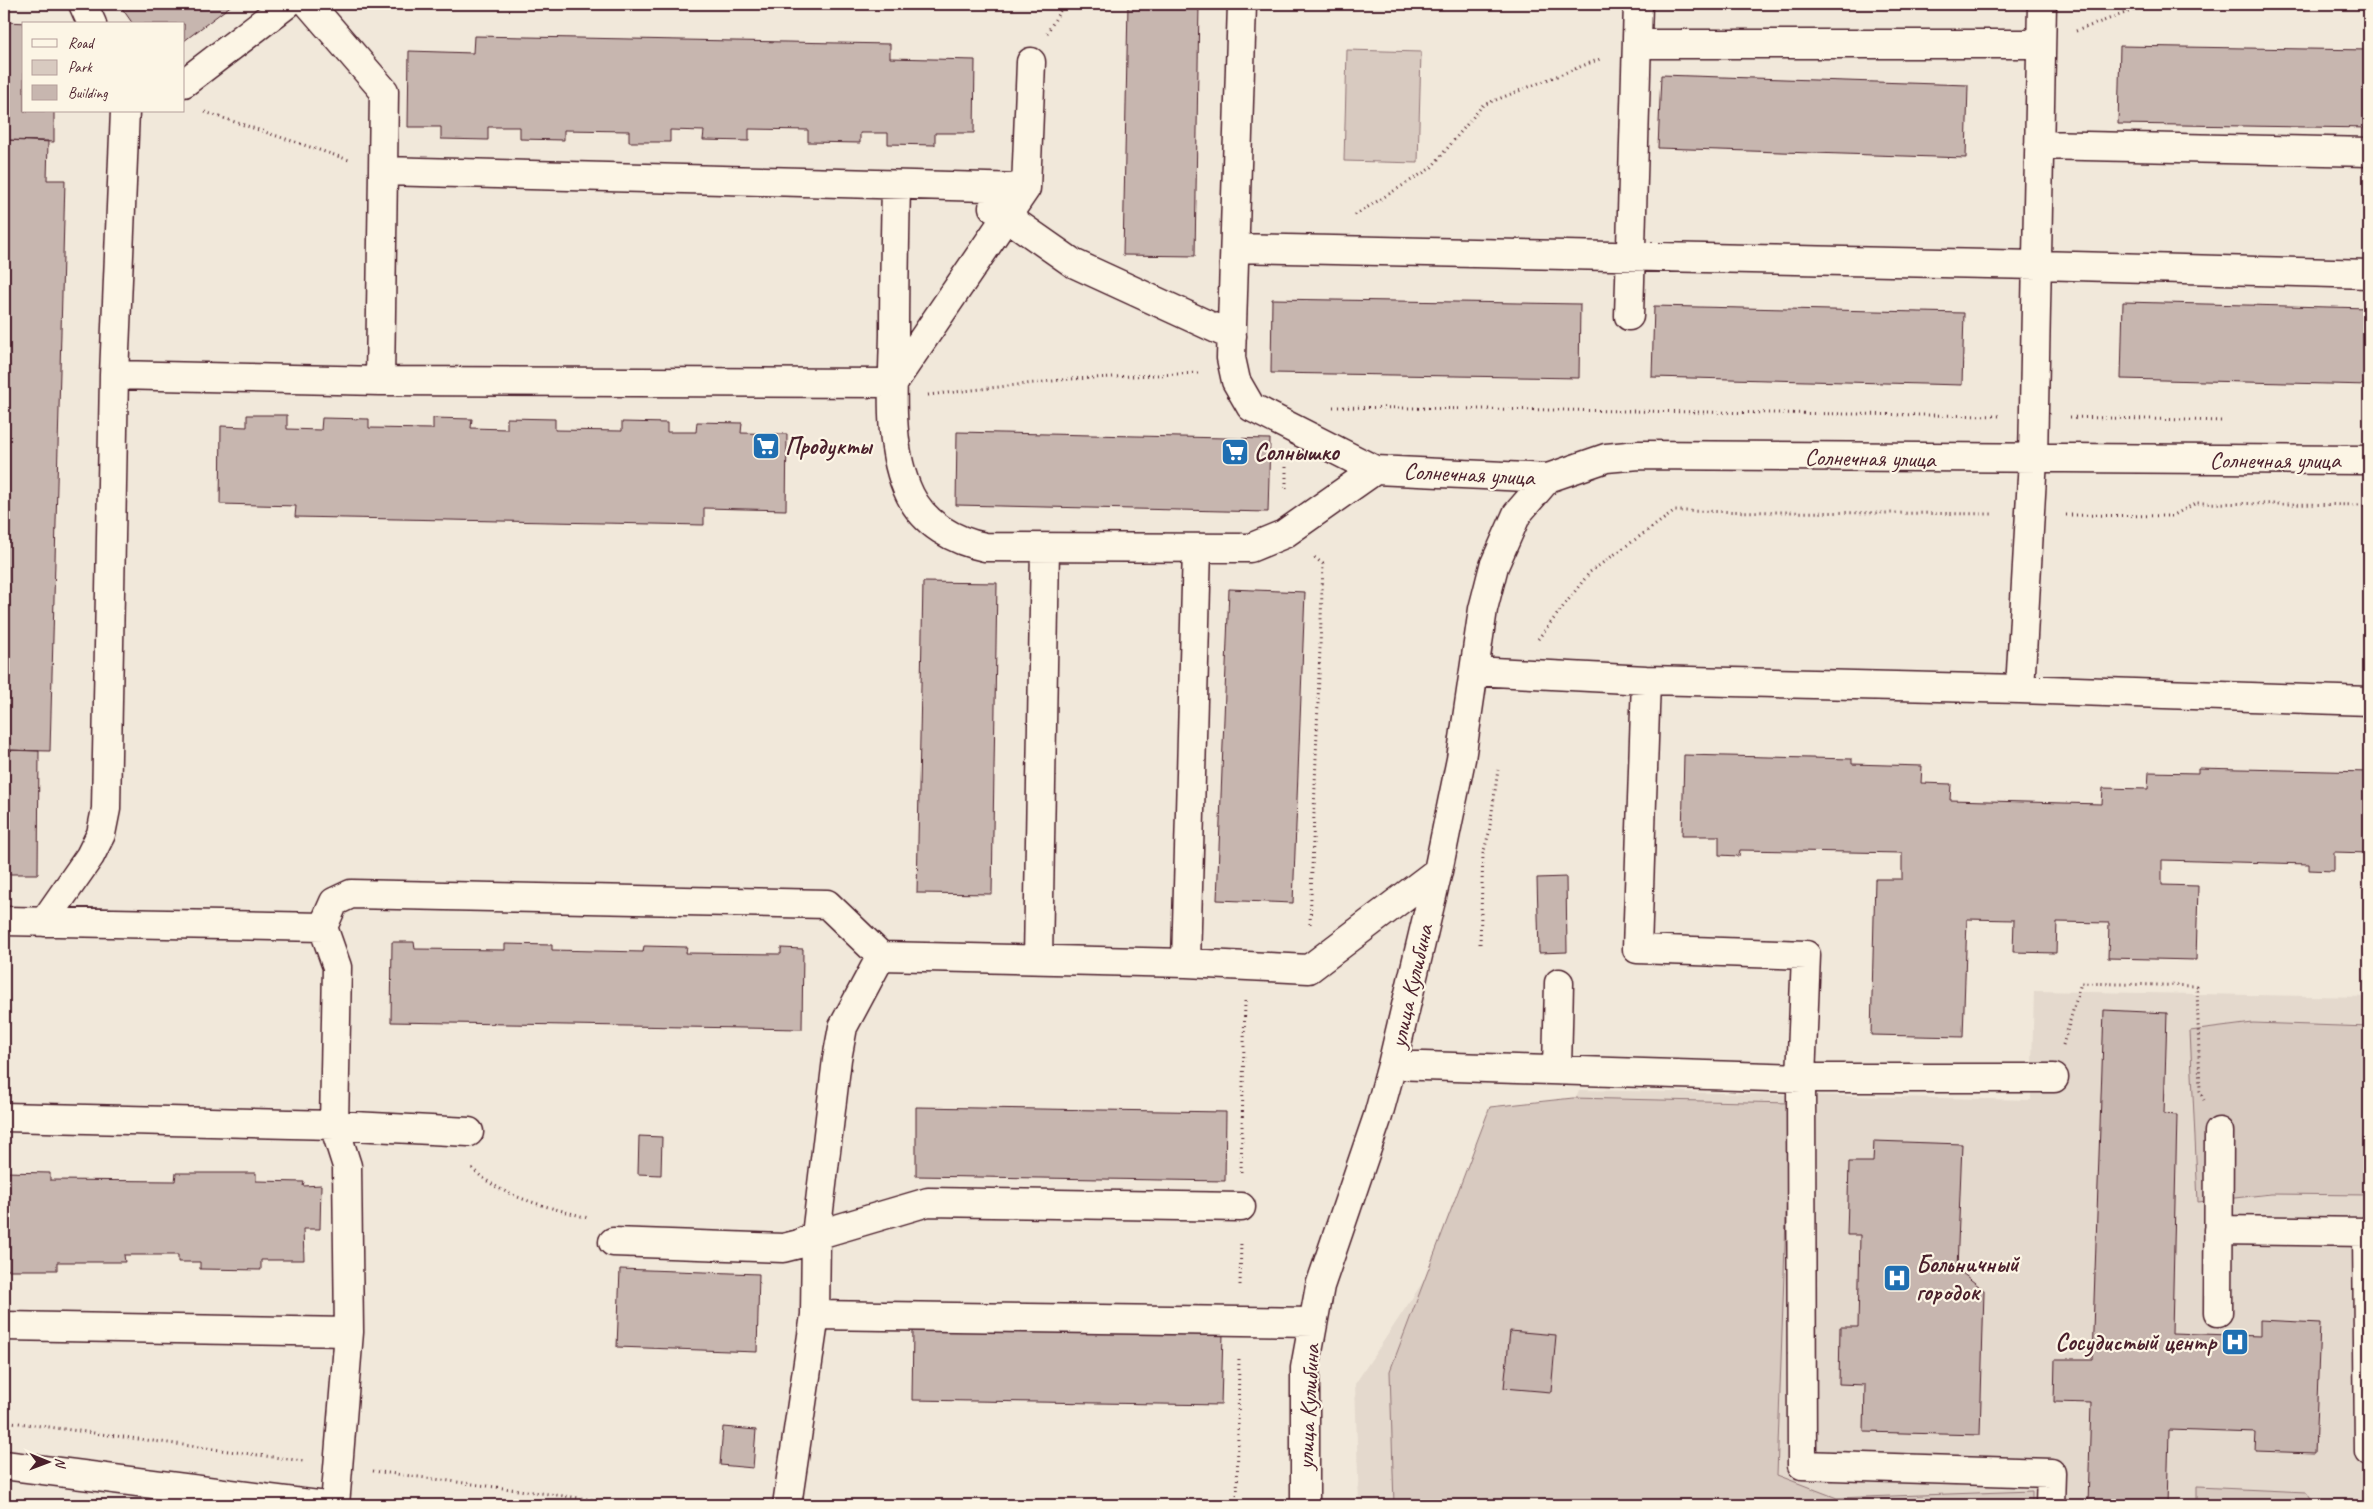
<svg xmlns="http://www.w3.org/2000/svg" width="2373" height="1509" font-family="Caveat,sans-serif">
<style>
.built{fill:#e4d9cd}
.green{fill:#d8cac0;stroke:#917476}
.building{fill:#c7b6af;stroke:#4a1f2b}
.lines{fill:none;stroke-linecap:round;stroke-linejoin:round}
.minor-casing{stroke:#4a1f2b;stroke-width:31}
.path{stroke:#4a1f2b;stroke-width:3;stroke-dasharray:1 4;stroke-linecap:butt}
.minor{stroke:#fcf5e5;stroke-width:28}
.labels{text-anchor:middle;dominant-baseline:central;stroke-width:4.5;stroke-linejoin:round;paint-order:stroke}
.poi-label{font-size:24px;font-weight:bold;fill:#4a1f2b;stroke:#fcf5e5;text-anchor:start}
.street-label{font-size:24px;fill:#4a1f2b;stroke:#fcf5e5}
</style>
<rect width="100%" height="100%" fill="#f1e8da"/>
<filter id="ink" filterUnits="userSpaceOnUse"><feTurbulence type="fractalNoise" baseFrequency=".02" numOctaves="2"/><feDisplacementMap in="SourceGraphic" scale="10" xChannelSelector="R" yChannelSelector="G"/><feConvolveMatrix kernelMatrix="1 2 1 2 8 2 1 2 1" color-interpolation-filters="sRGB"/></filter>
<g filter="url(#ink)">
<path class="built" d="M2034,991L2369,997V1505H1359L1355,1384L1496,1172L1544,1169L1579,1090L2031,1100Z"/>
<path class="green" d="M1347,50L1421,52L1418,163L1344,161Z
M2253,1023L2369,1027V1195L2271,1194L2198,1202L2190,1031Z
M1573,1098L1790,1103L1777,1475L1837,1498L2032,1491V1505H1394L1390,1371L1490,1107Z
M2197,1487L2306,1492L2315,1505H2197Z"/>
<path class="building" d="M119,4H233L184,41V24H133Z
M1128,4H1199L1195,256L1123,255Z
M4,22L57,24H24V111H54V142L4,140Z
M474,36L890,44V58L975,60L974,133H935V145L888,144V133H860V143L808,142V130L749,129V141L703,140L704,131L670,130V142H629V131L564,130V140L520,139V127H488V140L441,139V127H408L409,51L473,53Z
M2120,46L2369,50V128L2118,124Z
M1661,75L1968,85L1966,158L1658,148Z
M4,140L48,141L47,180H65L50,751L4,750Z
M1272,299L1580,304L1579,378L1271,373Z
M2123,302L2369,308V385L2121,379Z
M1654,306L1964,313L1962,385L1652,377Z
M247,415H287V429L321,430L322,418L369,419V428L433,429V418L472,419L471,428L507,429V418L555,419V430L622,431V422L667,423V432H696L697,422L742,423L741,433L787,434L786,510L704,508V525L295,517L296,506L220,504L221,426L247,427Z
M957,432L1270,439L1268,512L956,505Z
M923,582L997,583L992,894L917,893Z
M1229,589L1305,592L1293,903L1217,900Z
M4,750L39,751L38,874H4Z
M1684,755L1852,759V764L1922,766L1921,783L1951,784L1950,800L2102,804L2103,788L2148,789L2149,772L2198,773V768L2369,772L2368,853L2334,852V871L2309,870V864L2162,860V885L2198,886L2196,960L2108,958L2109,923L2057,922L2056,953L2013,952L2014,920L1967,919L1963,1037L1871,1035L1875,879H1902V853L1740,850L1739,856L1719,855V836H1682Z
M1566,877L1567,952L1539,953L1537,878Z
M392,942H414L415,949L505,950V944L552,945V950L643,952L644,946L687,947L686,953L781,954V948L803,949L802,1029L391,1022Z
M2104,1010L2167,1013L2164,1114L2177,1115L2172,1333L2260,1336V1320L2320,1323L2315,1453L2255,1451L2256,1433L2169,1430L2167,1505H2088L2091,1403L2054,1402L2055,1359H2092Z
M916,1107L1226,1112L1225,1181L916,1176Z
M639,1136L662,1137L661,1175L638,1174Z
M1874,1141L1962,1144L1957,1269L1984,1290L1980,1435L1864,1432L1865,1385L1839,1384L1840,1327H1858L1860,1235H1847L1849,1162H1873Z
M4,1172L50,1173V1180L175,1181L176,1173H256V1181L304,1182L303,1186L321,1185L320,1229H303L304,1260H261V1270L200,1269V1262H178V1255H124L125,1262H57V1270H4Z
M620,1269L759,1274L757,1352L617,1347Z
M913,1329L1223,1334L1221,1405L912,1400Z
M1510,1331L1556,1335L1551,1392L1504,1388Z
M723,1427L756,1430L753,1468L720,1465Z"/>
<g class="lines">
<g class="minor-casing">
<path id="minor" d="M83,4L92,24
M309,4L384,91L383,171
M1242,4L1231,358L1236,381L1251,407L1375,470L1548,478L1606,458L1639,455L2369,460
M1638,44H2041
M184,83L287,4
M2039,145L2369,152
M896,186C895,235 894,284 894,334C893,385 887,448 910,495C924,524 954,541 985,547L1250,548L1284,534L1375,470
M993,207L1073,263L1232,336
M1235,248L2037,265L2369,274
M1629,316L1638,4
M114,375L380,381L893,383
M380,381L383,171L1026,188
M893,383L1026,188L1031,62
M1474,671L1646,680L2020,689L2369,701
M1646,680L1637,949L1806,955L1801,1078L1802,1465L2051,1473L2050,1505
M2020,689L2033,459L2042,4
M4,921L323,927
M44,922L90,856L101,834L106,809L114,375L125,111
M1038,959L1045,549
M1186,963L1197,548
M1392,1065L1801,1078H2054
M1557,1069L1559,983
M4,1117L334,1125L469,1132
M2218,1230L2367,1232
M2369,1230L2367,1232L2369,1451
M613,1242L783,1248L799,1244L816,1235L928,1202L1241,1207
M2218,1312L2219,1132
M815,1315L1313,1322
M4,1326L349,1332L347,1166L334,1125L337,967L323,927L334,902L351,894L827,904L881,956L1186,963L1309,969L1438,871
M4,1465L318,1505
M335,1505L349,1332
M787,1505L815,1315L816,1235L837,1059L843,1027L881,956
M1305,1505V1368L1320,1286L1378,1116L1392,1065L1438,871L1461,759L1483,609L1494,566L1517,514L1548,478"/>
</g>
<path class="path" d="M2076,31L2150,4
M1047,33L1064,4
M205,112L349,160
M1355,215L1431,168L1483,105L1600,59
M928,395L1070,379L1198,373
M1333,407L1999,416
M2070,417L2224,421
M1286,488V465
M2066,515L2172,516L2196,503L2369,505
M1538,639L1590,572L1675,511L1994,514
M1310,924L1323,564L1314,557
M1480,944L1483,854L1489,833L1498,770
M2063,1045L2081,983L2197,986L2200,1092L2204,1100
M472,1168C502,1199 548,1206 588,1218
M1241,1172L1245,1001
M1240,1285L1241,1241
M4,1421L303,1461
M373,1471L633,1505
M1237,1505L1239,1356"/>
<use href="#minor" class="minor"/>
</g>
</g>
<defs>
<g id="supermarket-square" transform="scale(1.4375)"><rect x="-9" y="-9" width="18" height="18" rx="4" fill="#1f6fb2" stroke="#fcf5e5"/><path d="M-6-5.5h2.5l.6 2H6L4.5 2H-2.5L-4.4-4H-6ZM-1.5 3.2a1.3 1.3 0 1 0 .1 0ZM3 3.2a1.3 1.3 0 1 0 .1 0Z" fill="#fff"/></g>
<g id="hospital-square" transform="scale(1.4375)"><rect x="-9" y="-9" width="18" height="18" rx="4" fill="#1f6fb2" stroke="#fcf5e5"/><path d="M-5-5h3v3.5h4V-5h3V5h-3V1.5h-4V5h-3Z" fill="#fff"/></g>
</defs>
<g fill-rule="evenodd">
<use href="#supermarket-square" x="766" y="446"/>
<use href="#supermarket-square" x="1235" y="452"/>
<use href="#hospital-square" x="1897" y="1278"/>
<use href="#hospital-square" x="2235" y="1342"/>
</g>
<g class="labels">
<g class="poi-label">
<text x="785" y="446">Продукты</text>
<text x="1254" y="452">Солнышко</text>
<text x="1916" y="1264">Больничный<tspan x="1916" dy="28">городок</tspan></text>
<text x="2216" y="1342" text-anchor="end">Сосудистый центр</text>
</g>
<g class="street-label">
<text transform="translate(1870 458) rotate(1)">Солнечная улица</text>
<text x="2275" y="460">Солнечная улица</text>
<text transform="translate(1469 474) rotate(3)">Солнечная улица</text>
<text transform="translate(1411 986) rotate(-77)">улица Кулибина</text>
<text transform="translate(1308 1407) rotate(-87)">улица Кулибина</text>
</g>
</g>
<rect width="2373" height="1509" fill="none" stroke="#fcf5e5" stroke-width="20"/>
<rect x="10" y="10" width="2353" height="1489" fill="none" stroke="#4a1f2b" stroke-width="2" filter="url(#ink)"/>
<rect x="22" y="22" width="162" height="90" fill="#fcf5e5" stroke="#b59f9b"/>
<rect x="32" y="39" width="25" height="8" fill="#fcf5e5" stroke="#b59f9b"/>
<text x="68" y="48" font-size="15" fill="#4a1f2b">Road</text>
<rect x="32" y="60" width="25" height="15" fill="#d8cac0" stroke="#b59f9b"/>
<text x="68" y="72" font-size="15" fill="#4a1f2b">Park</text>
<rect x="32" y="85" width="25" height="15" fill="#c7b6af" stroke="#b59f9b"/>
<text x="68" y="98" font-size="15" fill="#4a1f2b">Building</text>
<g transform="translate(48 1462) rotate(91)" stroke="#fcf5e5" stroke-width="4" paint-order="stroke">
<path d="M0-4L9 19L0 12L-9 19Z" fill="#4a1f2b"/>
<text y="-8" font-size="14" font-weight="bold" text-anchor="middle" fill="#4a1f2b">N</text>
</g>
</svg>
